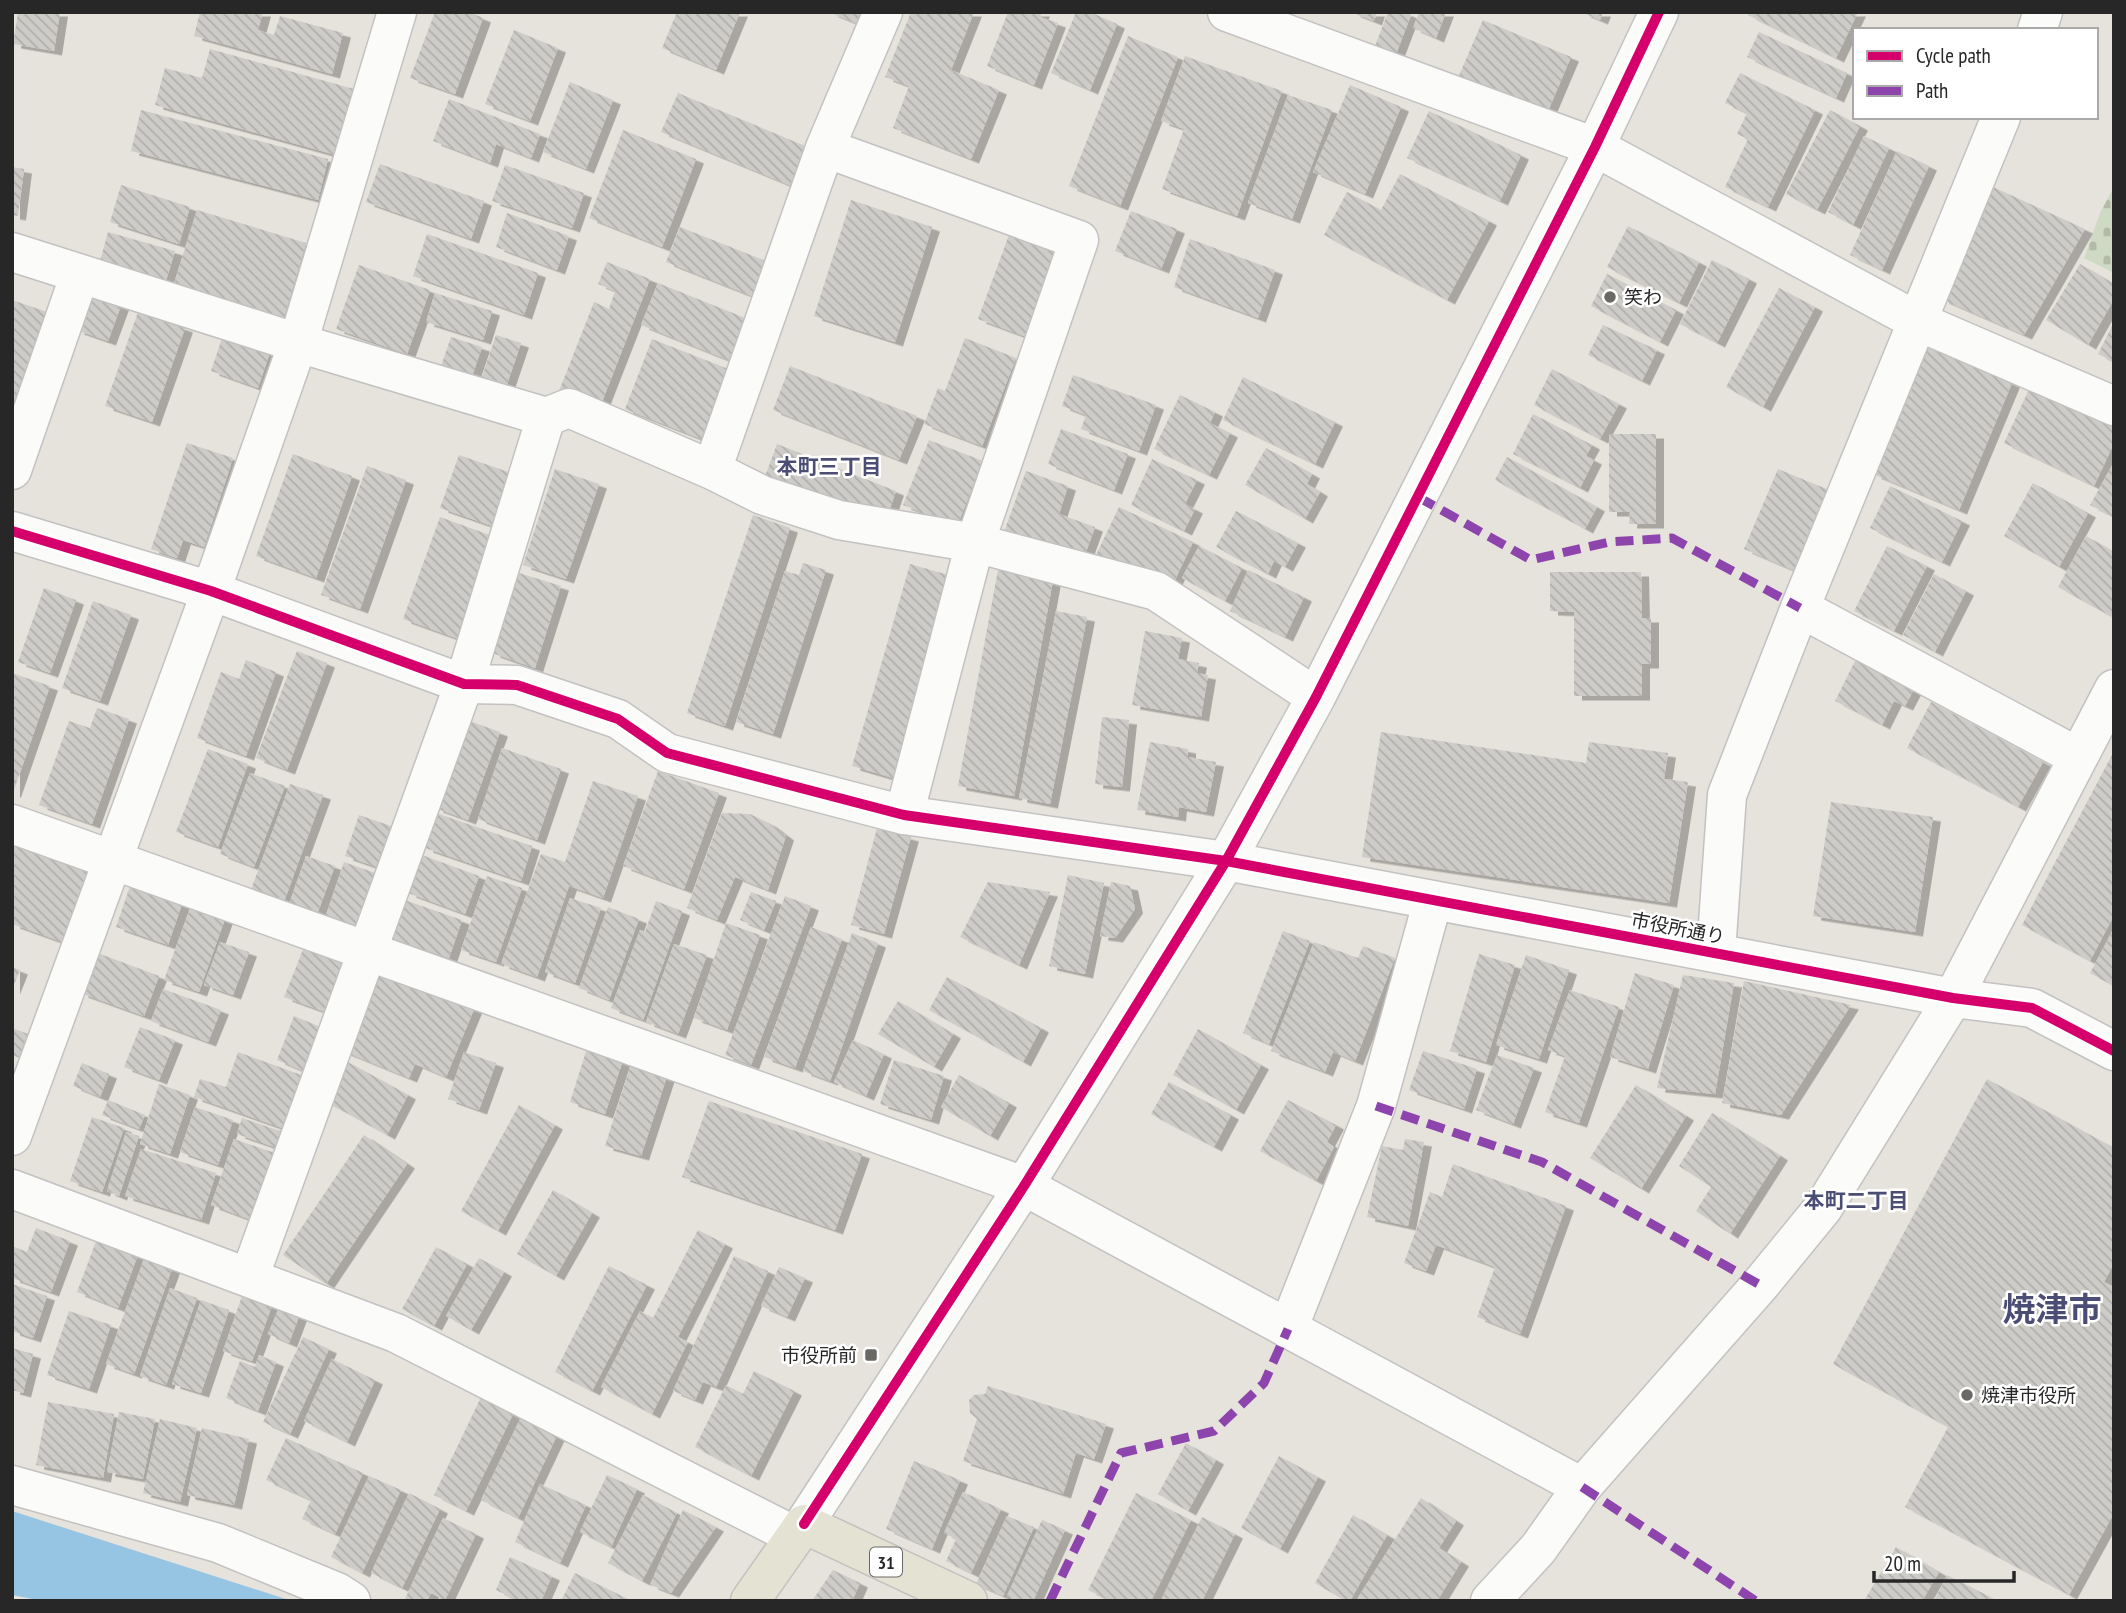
<svg xmlns="http://www.w3.org/2000/svg" width="2126" height="1613" font-family="'PT Sans Narrow','Noto Sans JP',sans-serif">
<style>
.cemetery{fill:url(#cemetery-stones)}
.water{fill:#95c5e2}
.building{fill:url(#building-back-hatch);filter:url(#shadow)}
.lines{fill:none;stroke-linecap:round;stroke-linejoin:round}
.minor-casing{stroke:#c3c2c2;stroke-width:41}
.major-casing{stroke:#c3c1bf;stroke-width:41}
.minor{stroke:#fbfbfa;stroke-width:38}
.major{stroke:#e4e2d3;stroke-width:38}
.quiet{stroke:#8e44ad;stroke-width:9;stroke-dasharray:18 9;stroke-linecap:butt}
.cycleway-casing{stroke:#fff;stroke-width:15}
.cycleway{stroke:#d6006c;stroke-width:10}
.poi-dot{fill:#6a6966;stroke:#fff;stroke-width:2.5}
.labels{text-anchor:middle;dominant-baseline:central;stroke-width:5;stroke-linejoin:round;paint-order:stroke}
.shield{fill:#fff;stroke:#686868;stroke-width:2}
.shield-label{font-size:18px;font-weight:bold;fill:#272727}
.poi-label{font-size:19px;fill:#272727;stroke:#fff;text-anchor:start}
.street-label{font-size:19px;fill:#272727;stroke:#fff}
.neighbourhood-label{font-size:21px;font-weight:bold;fill:#4b4d74;stroke:#fff}
.town-label{font-size:33px;font-weight:bold;fill:#4b4d74;stroke:#fff}
</style>
<defs>
<pattern id="cemetery-stones" width="16" height="16" patternUnits="userSpaceOnUse" patternTransform="scale(1.75)"><rect width="16" height="16" fill="#cfdac4"/><path d="M2 7V4a2 2 0 0 1 4 0v3zM10 15v-3a2 2 0 0 1 4 0v3z" fill="#b2bba8"/></pattern>
<pattern id="building-back-hatch" width="6" height="6" patternUnits="userSpaceOnUse" patternTransform="scale(1.75)"><rect width="6" height="6" fill="#ceccc8"/><path d="M-1 5l2 2M0 0l6 6M5-1l2 2" fill="none" stroke="#b1afac"/></pattern>
<filter id="shadow"><feDropShadow dx="8" dy="4.5" stdDeviation="0" flood-color="#0004"/></filter>
</defs>
<rect width="100%" height="100%" fill="#e6e3dc"/>
<path class="cemetery" d="M2114,187V273L2084,258L2100,213Z"/>
<path class="water" d="M12,1511L292,1601H43L12,1595Z"/>
<path class="building" d="M18,12H60L54,51L13,44Z
M200,12H263L258,30L274,35L280,16L343,33L332,74L194,36Z
M435,12H469L483,18L455,94L410,78Z
M677,12H740L716,70L662,48Z
M829,12H868L863,26Z
M911,12H974L951,70L999,90L971,159L893,128L909,86L885,77Z
M1008,12H1042L1040,17L1058,23L1034,85L987,66Z
M1076,12H1090L1117,24L1090,90L1051,73Z
M1351,12H1377L1374,21Z
M1388,12H1405L1411,15L1393,62L1372,54Z
M1419,12H1446L1436,38L1413,28Z
M1581,12H1603L1600,20Z
M1750,12H1858L1836,58L1748,15Z
M1483,20L1571,57L1545,118L1457,80Z
M514,30L558,48L530,121L485,104Z
M1759,32L1847,73L1836,98L1747,57Z
M1128,36L1178,57L1120,206L1069,186Z
M210,49L354,89L336,155L155,105L165,68L202,78Z
M1185,56L1282,91L1237,216L1162,189L1184,129L1161,121Z
M1740,73L1815,110L1768,207L1725,187L1748,139L1737,134L1747,113L1725,103Z
M570,82L613,100L586,169L543,152Z
M1350,85L1401,107L1365,194L1313,172Z
M678,93L810,148L794,187L661,132Z
M1288,95L1332,110L1292,219L1248,203Z
M449,99L540,134L531,158L496,144L490,163L433,141Z
M141,110L328,159L318,200L131,151Z
M1830,110L1860,126L1817,210L1786,194Z
M1429,111L1521,155L1500,201L1407,158Z
M623,130L696,159L662,247L589,218Z
M1864,136L1889,148L1853,225L1828,212Z
M1897,151L1929,166L1882,270L1850,255Z
M380,164L484,201L471,239L366,202Z
M505,165L584,193L572,228L492,201Z
M12,167L24,169L18,216L12,215Z
M1400,174L1489,221L1447,300L1324,235L1347,192L1381,210Z
M121,185L190,207L179,244L110,222Z
M1993,187L2085,229L2024,335L1941,299Z
M851,200L932,227L895,342L814,316Z
M197,210L306,243L282,324L172,290Z
M1131,211L1177,229L1161,269L1115,251Z
M507,213L569,236L557,270L496,247Z
M1628,226L1699,262L1679,303L1607,267Z
M680,227L766,261L752,296L666,262Z
M108,232L175,251L165,284L99,265Z
M427,234L538,273L524,315L413,276Z
M1009,235L1062,255L1032,339L978,319Z
M1190,239L1275,270L1258,318L1174,287Z
M1712,260L1749,279L1717,343L1680,324Z
M607,262L650,279L600,407L559,391L594,302L609,309L615,291L598,284Z
M2080,264L2114,284V299L2088,345L2046,320Z
M359,265L430,290L407,354L336,329Z
M1607,274L1676,310L1660,342L1591,306Z
M658,283L753,321L736,363L641,325Z
M1779,288L1815,307L1763,407L1726,387Z
M90,292L122,303L108,341L76,330Z
M435,293L492,311L483,340L426,322Z
M12,300L53,314L12,428Z
M138,312L185,328L152,422L105,406Z
M2114,322V362L2098,354Z
M1603,325L1657,350L1642,381L1588,355Z
M223,335L270,352L258,388L211,371Z
M496,335L521,343L503,396L478,388Z
M451,337L482,347L469,385L438,375Z
M965,338L1016,358L982,446L924,424L938,388L945,391Z
M652,339L731,370L704,440L625,409Z
M1926,347L2012,383L1959,510L1873,474Z
M790,366L917,416L899,460L773,410Z
M1552,369L1619,404L1600,439L1534,405Z
M1073,375L1156,405L1139,451L1081,429L1086,415L1062,406Z
M1243,377L1335,422L1315,464L1223,420Z
M2031,385L2114,424V443L2094,486L2004,443Z
M1180,395L1215,412L1210,423L1230,433L1209,475L1154,449Z
M1533,414L1592,445L1586,456L1594,460L1580,488L1513,454Z
M1061,429L1128,454L1114,490L1048,464Z
M1609,434H1656V524H1629L1630,512H1609Z
M929,440L983,461L957,526L903,505Z
M187,443L233,458L204,547L183,540L177,558L151,549Z
M777,444L896,491L887,517L764,479Z
M1266,448L1312,474L1307,484L1320,492L1305,519L1245,485Z
M293,454L352,476L316,578L256,556Z
M459,455L520,476L501,529L440,508Z
M1507,457L1597,507L1585,529L1495,480Z
M1152,459L1197,480L1185,504L1195,509L1184,531L1131,505Z
M2114,462V517L2090,505Z
M367,466L406,480L360,609L321,595Z
M555,469L599,484L566,579L523,565Z
M1778,469L1829,490L1795,571L1744,549Z
M1026,471L1068,486L1059,514L1095,527L1083,560L1004,532Z
M2033,483L2088,513L2059,567L2004,536Z
M1890,486L1962,521L1942,562L1870,528Z
M1119,507L1193,542L1170,590L1096,555Z
M1236,511L1298,543L1285,567L1274,561L1268,574L1216,547Z
M753,515L790,528L725,726L687,713Z
M440,517L495,537L459,639L403,619Z
M2086,536L2114,552V618L2058,587Z
M1199,546L1242,568L1225,601L1182,578Z
M1887,546L1927,566L1894,631L1854,611Z
M803,563L826,570L773,734L736,722L785,571L799,575Z
M910,564L952,576L893,778L852,766Z
M998,570L1053,580L1014,796L958,786Z
M1248,570L1304,597L1285,637L1230,611Z
M1550,572H1641L1642,618H1651V664H1642V696H1574V612L1550,611Z
M519,573L561,586L535,668L492,653Z
M1934,574L1966,591L1935,652L1903,635Z
M44,588L76,600L50,673L18,662Z
M93,601L131,615L100,701L62,688Z
M1056,611L1087,617L1050,804L1019,798Z
M1145,631L1182,638L1178,659L1199,663L1197,673L1208,675L1201,717L1132,705Z
M297,651L327,663L287,770L256,758Z
M1856,659L1914,689L1905,706L1894,701L1882,725L1835,701Z
M246,660L276,672L246,756L197,738L221,672L239,679Z
M12,673L50,686L13,793H12Z
M1931,702L2043,762L2018,807L1907,748Z
M97,708L129,719L92,824L39,805L69,721L90,728Z
M1102,717L1129,720L1122,787L1095,784Z
M467,720L500,732L468,820L435,808Z
M1381,732L1586,763L1589,742L1668,753L1664,779L1688,782L1669,903L1362,857Z
M1150,742L1188,749V757L1216,762L1206,812L1179,807L1178,817L1137,810Z
M502,748L561,769L537,840L478,819Z
M208,749L248,764L218,847L176,832Z
M2114,751V915L2090,961L2022,925Z
M658,771L719,793L684,889L623,866Z
M250,773L285,786L254,867L220,854Z
M593,781L638,796L603,898L569,886L537,977L501,964L541,854L565,862Z
M290,784L323,795L282,907L249,895Z
M1831,802L1933,817L1915,932L1813,916Z
M436,813L532,846L521,881L425,848Z
M722,813L750,814L769,823L786,836L768,890L735,877L717,920L687,908Z
M359,815L394,827L380,868L345,856Z
M877,828L911,837L884,934L851,925Z
M12,838L96,868L68,944L12,924Z
M422,855L479,876L465,914L408,893Z
M306,856L335,866L316,917L288,907Z
M344,862L378,874L358,932L324,921Z
M1068,875L1104,883L1085,974L1049,966Z
M487,876L522,888L496,962L461,950Z
M988,882L1050,892L1019,965L960,937Z
M1111,882L1130,886L1135,909L1115,938L1100,936Z
M131,883L183,901L168,945L116,927Z
M751,892L776,901L764,930L740,920Z
M785,896L811,906L751,1065L725,1055Z
M396,897L462,920L449,958L384,936Z
M570,898L601,908L575,983L545,972Z
M656,901L682,911L643,1020L611,1008L640,930L645,932Z
M192,903L226,916L199,992L164,980Z
M608,907L639,919L609,1000L579,988Z
M726,923L760,935L727,1030L694,1018Z
M811,927L842,939L795,1068L764,1057Z
M2114,928V986L2090,973Z
M1283,931L1310,941L1269,1044L1243,1033Z
M852,933L878,943L830,1081L803,1071Z
M220,942L249,952L233,995L204,985Z
M1314,942L1358,958L1363,946L1395,958L1355,1061L1333,1052L1325,1072L1271,1051Z
M674,944L707,955L678,1034L646,1022Z
M304,947L348,963L328,1013L284,997Z
M95,952L159,976L144,1016L80,993Z
M1479,954L1515,965L1486,1062L1450,1051Z
M1526,955L1569,970L1539,1059L1496,1045Z
M379,962L477,1002L446,1077L415,1064L409,1078L343,1051Z
M12,967L20,970L12,990Z
M1635,973L1674,985L1648,1069L1610,1057Z
M1683,975L1734,983L1715,1094L1657,1088Z
M947,977L1041,1028L1023,1062L929,1010Z
M1744,981L1851,1005L1781,1115L1722,1103Z
M163,989L221,1010L208,1042L151,1021Z
M1570,990L1619,1007L1579,1123L1545,1112L1565,1056L1548,1050Z
M898,1001L953,1034L934,1067L878,1034Z
M294,1016L323,1028L306,1072L277,1060Z
M140,1027L175,1040L159,1080L124,1067Z
M12,1028L31,1035L22,1059L12,1055Z
M1198,1029L1261,1065L1236,1110L1173,1075Z
M853,1040L884,1054L866,1096L834,1082Z
M589,1042L625,1054L605,1114L570,1102Z
M1423,1051L1477,1069L1464,1109L1409,1090Z
M238,1052L304,1076L285,1129L194,1097L200,1079L226,1087Z
M464,1052L496,1063L479,1110L448,1099Z
M1497,1055L1534,1068L1513,1124L1476,1110Z
M894,1060L944,1076L931,1120L880,1104Z
M346,1061L408,1095L387,1135L325,1101Z
M82,1063L109,1074L100,1097L73,1086Z
M631,1064L667,1076L641,1156L605,1146Z
M959,1075L1009,1103L990,1136L941,1107Z
M1987,1079L2114,1148V1263L2104,1282L2114,1287V1513L2069,1595L1905,1507L1948,1427L1833,1364Z
M1169,1082L1231,1115L1214,1147L1151,1114Z
M159,1084L190,1095L170,1154L140,1144Z
M1636,1085L1686,1116L1641,1189L1590,1158Z
M108,1100L145,1115L139,1129L102,1115Z
M1288,1100L1336,1125L1327,1142L1334,1147L1316,1181L1260,1151Z
M709,1101L862,1154L835,1230L682,1177Z
M519,1105L555,1125L498,1231L461,1211Z
M195,1107L233,1120L218,1165L180,1152Z
M1712,1113L1780,1156L1730,1234L1696,1211L1711,1187L1679,1166Z
M92,1117L124,1128L102,1192L70,1181Z
M242,1118L283,1132L277,1148L237,1134Z
M126,1132L139,1136L119,1196L107,1191Z
M364,1135L407,1164L326,1284L283,1255Z
M234,1139L278,1154L254,1221L211,1205Z
M1405,1139L1424,1142L1408,1226L1367,1217L1382,1146L1403,1150Z
M141,1149L216,1173L201,1220L125,1196Z
M1453,1164L1566,1206L1520,1334L1477,1317L1495,1267L1436,1245L1426,1271L1404,1263L1430,1192L1442,1197Z
M553,1190L592,1213L556,1276L517,1254Z
M36,1228L70,1241L51,1292L12,1278V1246L27,1252Z
M698,1230L725,1244L678,1337L688,1342L652,1414L601,1387L640,1311L653,1318Z
M98,1236L139,1252L118,1308L77,1292Z
M436,1247L467,1264L434,1326L402,1309Z
M145,1256L173,1266L134,1374L106,1364Z
M734,1256L768,1271L716,1387L703,1382L695,1400L673,1391Z
M479,1258L504,1272L471,1330L446,1316Z
M609,1266L647,1285L592,1391L555,1372Z
M779,1267L805,1278L787,1317L761,1306Z
M12,1284L47,1296L33,1338L12,1331Z
M170,1288L197,1298L166,1385L140,1376Z
M243,1293L273,1303L252,1361L223,1351Z
M201,1300L229,1310L201,1393L172,1384Z
M281,1303L301,1311L289,1343L268,1334Z
M69,1311L111,1325L89,1389L47,1375Z
M303,1337L329,1349L290,1434L263,1422Z
M12,1348L33,1354L23,1393L12,1390Z
M259,1355L276,1362L258,1411L226,1398L240,1361L255,1367Z
M332,1359L375,1380L347,1442L304,1421Z
M754,1371L794,1391L751,1476L695,1447L726,1385L743,1394Z
M988,1386L1106,1424L1094,1459L1076,1453L1063,1494L963,1461L977,1419L970,1413L969,1400L974,1395L985,1394Z
M482,1395L515,1410L466,1511L434,1495Z
M48,1402L114,1414L103,1478L36,1465Z
M525,1409L561,1427L518,1518L481,1500Z
M119,1412L155,1419L143,1479L107,1472Z
M160,1419L197,1428L180,1502L143,1493Z
M202,1428L249,1439L234,1505L187,1495Z
M286,1438L363,1473L335,1534L302,1519L311,1500L266,1480Z
M1186,1443L1216,1460L1188,1511L1158,1494Z
M1279,1456L1318,1477L1280,1549L1241,1528Z
M914,1461L960,1480L932,1549L886,1529Z
M607,1475L637,1489L611,1547L580,1532Z
M369,1476L401,1490L362,1573L331,1557Z
M540,1484L586,1505L560,1563L515,1542Z
M963,1492L1001,1509L971,1573L946,1561L956,1539L944,1533Z
M409,1493L440,1509L402,1588L371,1573Z
M1136,1493L1191,1520L1151,1601H1111L1088,1590Z
M643,1495L677,1513L642,1581L608,1563Z
M1421,1498L1456,1521L1439,1548L1461,1562L1437,1601H1356Z
M683,1510L716,1527L671,1593L650,1585Z
M1353,1515L1387,1535L1350,1601H1346L1315,1583Z
M1007,1516L1034,1527L1003,1596L976,1584Z
M1202,1517L1235,1534L1202,1601H1168L1162,1598Z
M443,1518L476,1534L445,1600L431,1593L427,1601H404Z
M1042,1520L1065,1530L1033,1601H1017L1007,1596Z
M1896,1547L1939,1572L1922,1601H1864Z
M510,1557L552,1576L541,1601H519L496,1590Z
M833,1570L860,1583L852,1601H812Z
M575,1573L632,1601H561Z
M1947,1575L1998,1601H1934Z"/>
<g class="lines">
<g class="minor-casing">
<path id="minor" d="M1227,12L1595,147L1917,321L2114,406
M2037,30L2043,12
M825,148L1079,240L975,543L904,815
M12,252L298,343L546,417L569,408L712,470L762,495L839,520L975,543L1156,591L1316,697
M12,470L80,274
M712,470L825,148L883,12
M12,531L211,591L464,684L517,685L618,719L667,753L904,815L1226,861L1953,998L2032,1008L2114,1051
M1800,608L2078,757
M12,824L1024,1186L1582,1487
M1716,952L1727,795L1800,608L2001,117
M12,1136L211,591L298,343L397,12
M12,1189L396,1333L795,1536
M249,1278L464,684L546,417
M1288,1329L1376,1106L1433,900
M12,1485L218,1543L337,1592L351,1601
M804,1524L1024,1186L1226,861L1316,697L1595,147L1659,12
M1490,1601L1538,1549L1582,1487L1760,1285L1823,1208L1953,998L2114,689"/>
</g>
<g class="major-casing">
<path id="major" d="M750,1601L804,1524L968,1601"/>
</g>
<use href="#minor" class="minor"/>
<use href="#major" class="major"/>
<path class="quiet" d="M1418,497L1531,560L1609,542L1672,538L1800,608
M1376,1106L1542,1162L1760,1285
M1582,1487L1756,1601
M1050,1601L1121,1453L1214,1431L1264,1383L1288,1329"/>
<g class="cycleway-casing">
<path id="cycleway" d="M12,531L211,591L464,684L517,685L618,719L667,753L904,815L1226,861L1953,998L2032,1008L2114,1051
M804,1524L1024,1186L1226,861L1316,697L1595,147L1659,12"/>
</g>
<use href="#cycleway" class="cycleway"/>
</g>
<g class="poi-dot">
<circle cx="1610" cy="297" r="7"/>
<rect x="864" y="1348" width="14" height="14" rx="3.5"/>
<circle cx="1967" cy="1395" r="7"/>
</g>
<g class="labels">
<rect class="shield" x="870" y="1547.5" width="32" height="29" rx="5"/>
<g class="shield-label">
<text x="886" y="1562">31</text>
</g>
<g class="poi-label">
<text x="1624" y="297">笑わ</text>
<text x="857" y="1355" text-anchor="end">市役所前</text>
<text x="1981" y="1395">焼津市役所</text>
</g>
<g class="street-label">
<text transform="translate(1678 928) rotate(11)">市役所通り</text>
</g>
<g class="neighbourhood-label">
<text x="829" y="466">本町三丁目</text>
<text x="1856" y="1200">本町二丁目</text>
</g>
<g class="town-label">
<text x="2052" y="1308">焼津市</text>
</g>
</g>
<rect width="2126" height="1613" fill="none" stroke="#272727" stroke-width="28"/>
<rect x="1853" y="28" width="245" height="91" fill="#ffffff" stroke="#a9a9a9" stroke-width="2"/>
<rect x="1867" y="51" width="35" height="10" fill="#d6006c" stroke="#a9a9a9" stroke-width="2"/>
<text x="1916" y="63" font-size="21" fill="#272727">Cycle path</text>
<rect x="1867" y="86" width="35" height="10" fill="#8e44ad" stroke="#a9a9a9" stroke-width="2"/>
<text x="1916" y="98" font-size="21" fill="#272727">Path</text>
<path d="M1874 1571v10h140v-10" fill="none" stroke="#272727" stroke-width="3.5"/>
<text x="1884" y="1571" font-size="21" fill="#272727" stroke="#ffffff" stroke-width="5" paint-order="stroke">20 m</text>
</svg>
